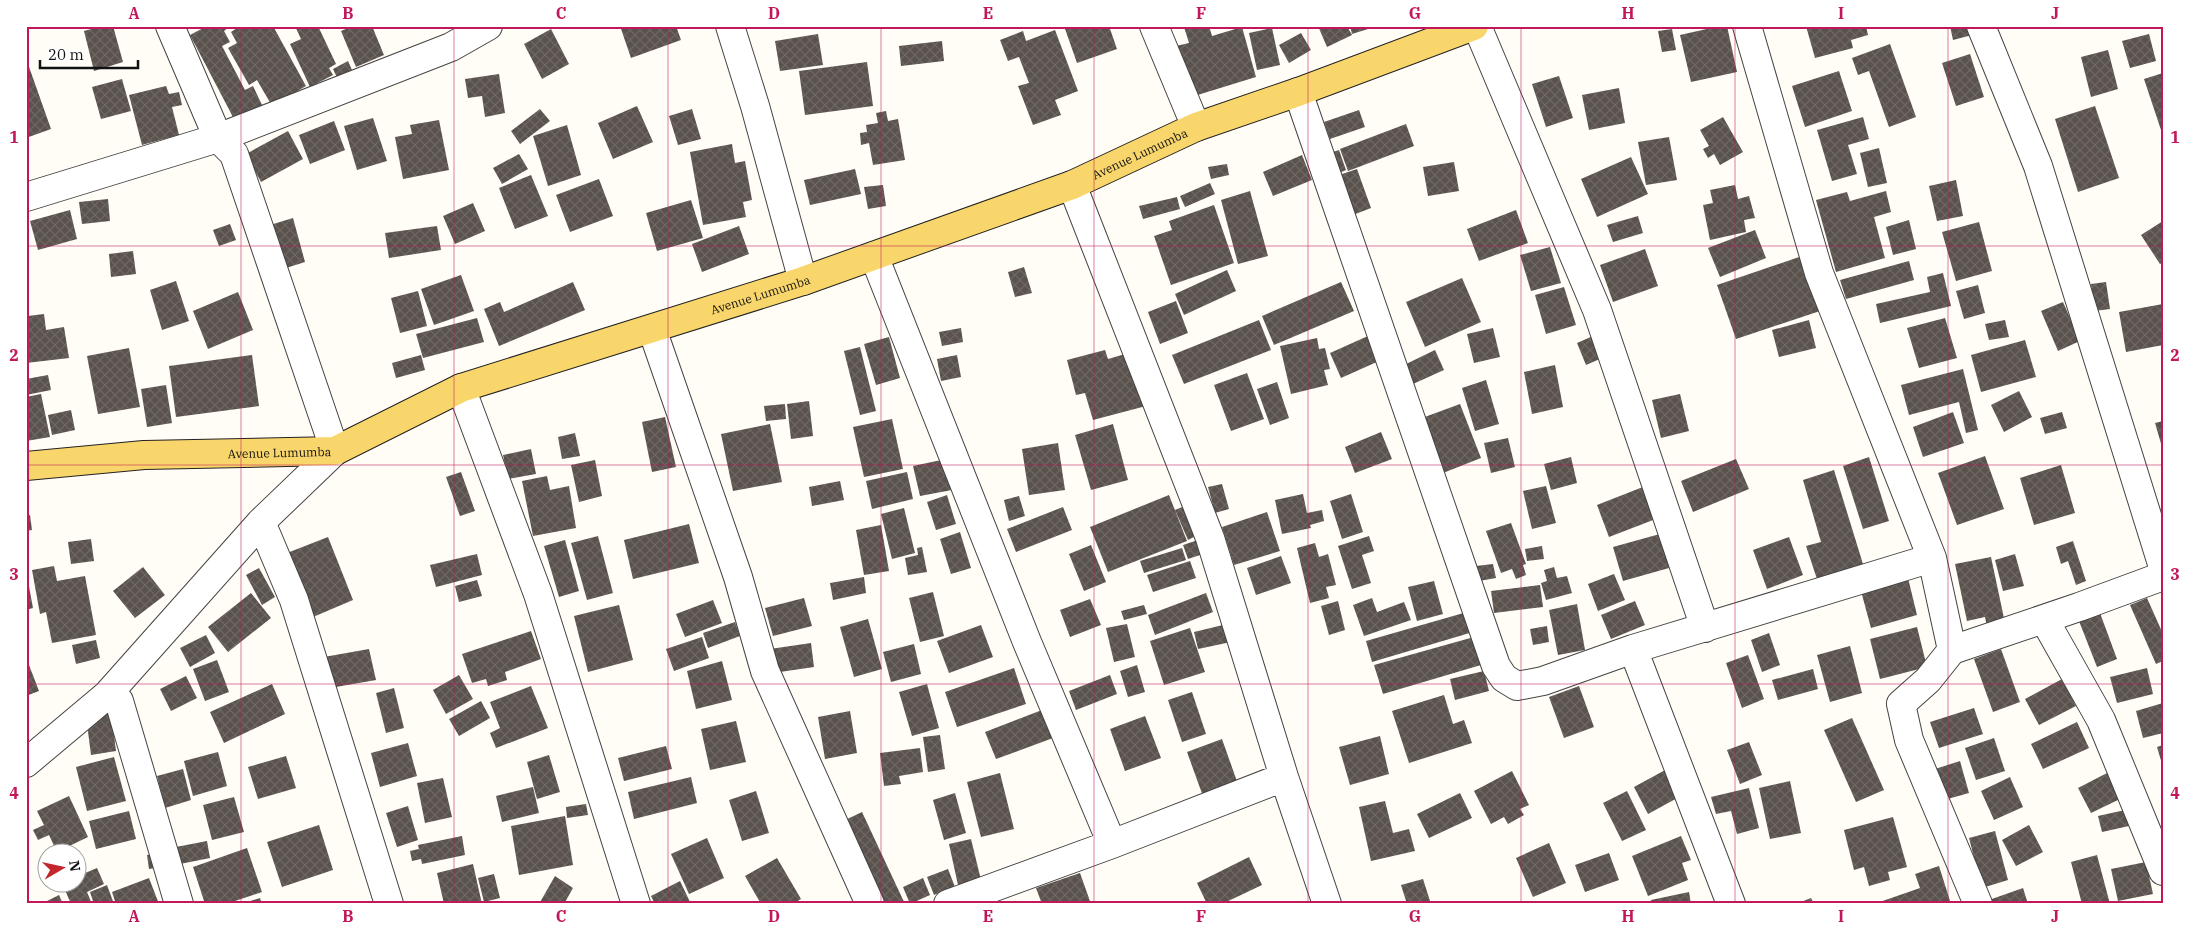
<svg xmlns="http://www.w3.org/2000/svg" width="2189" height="930" font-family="'IBM Plex Serif',serif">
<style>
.building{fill:url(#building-cross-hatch)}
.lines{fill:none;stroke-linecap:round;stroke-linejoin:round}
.minor-casing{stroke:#444;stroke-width:30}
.major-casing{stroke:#222;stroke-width:30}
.minor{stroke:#fff;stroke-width:28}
.major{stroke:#f9d66b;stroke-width:28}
.grid{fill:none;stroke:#c2185b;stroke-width:1;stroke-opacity:0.55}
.labels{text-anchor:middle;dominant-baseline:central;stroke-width:5;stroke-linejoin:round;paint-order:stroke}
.street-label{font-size:12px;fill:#111;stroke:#fff}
.neatline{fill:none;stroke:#c2185b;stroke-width:2}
.grid-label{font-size:16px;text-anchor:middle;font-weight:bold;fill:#c2185b}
</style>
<defs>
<pattern id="building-cross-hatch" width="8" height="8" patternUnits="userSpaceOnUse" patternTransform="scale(1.25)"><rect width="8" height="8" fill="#5a524d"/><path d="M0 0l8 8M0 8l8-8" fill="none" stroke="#6d6662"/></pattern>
</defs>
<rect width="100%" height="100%" fill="#fffdf5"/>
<path class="building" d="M102,26H113L123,62L94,71L84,31Z
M207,26H230L224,31L230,42L222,46L245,90L253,86L262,105L234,119L190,35Z
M240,26H273L306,86L272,106L257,80L249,85L228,48L237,43L231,32Z
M295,26H318L336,64L329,68L333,75L310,87L290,44L301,39Z
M353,26H372L384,55L356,67L341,31Z
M620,26H676L681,40L631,58Z
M1064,26H1109L1117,49L1077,63Z
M1187,26H1209L1212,36L1242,27L1256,77L1191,97L1176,46L1189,43L1184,27Z
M1318,26H1347L1352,35L1327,47Z
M1350,26H1367L1368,29L1352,34Z
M1720,26H1727L1737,72L1691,82L1680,35Z
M1806,26H1866L1868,35L1851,40L1853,48L1815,58Z
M1950,26H1974L1976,34L1953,40Z
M1272,28L1280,65L1257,70L1249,33Z
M551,29L569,64L542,79L524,44Z
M1672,29L1676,50L1662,52L1658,31Z
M1055,30L1078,91L1055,100L1061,115L1033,125L1018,86L1029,83L1019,57L1008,61L1000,40L1023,31L1026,41Z
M1301,33L1311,50L1289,63L1279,45Z
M818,34L823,65L780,71L775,41Z
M2149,34L2156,61L2130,68L2122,41Z
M942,41L944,61L901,66L899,46Z
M1890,44L1916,117L1889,127L1869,71L1858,75L1852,58Z
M2108,50L2118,89L2091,97L2081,57Z
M1970,54L1984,97L1956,106L1942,63Z
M348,61L356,79L341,86L333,69Z
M867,62L873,106L805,115L799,71Z
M28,64L51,129L26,138V65Z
M1839,71L1852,111L1805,127L1792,86Z
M2163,73V133H2162L2144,79Z
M499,74L505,113L485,117L482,96L468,98L465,79Z
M1559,76L1573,118L1546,127L1532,84Z
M122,79L131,111L101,119L92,87Z
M166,86L169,94L179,92L182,105L172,107L179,135L142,145L129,95Z
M1619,88L1625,123L1589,130L1582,95Z
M637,106L653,142L613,159L598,123Z
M2095,106L2119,178L2078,192L2055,119Z
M540,109L550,121L520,144L511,131Z
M692,109L701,139L678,145L669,116Z
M1359,110L1365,127L1330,139L1324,122Z
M886,111L888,121L898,119L905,160L873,165L869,143L861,145L860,133L867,132L866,125L878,123L876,113Z
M1723,117L1743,152L1720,165L1714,154L1708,158L1703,149L1709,146L1700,130Z
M1863,117L1869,139L1848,145L1857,174L1832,181L1817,130Z
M373,118L387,161L357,170L344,126Z
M439,120L449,170L403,179L395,137L412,134L410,125Z
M334,121L345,150L310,164L299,135Z
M1406,124L1414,146L1348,171L1340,149Z
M567,125L581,175L548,186L533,136Z
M288,131L303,159L261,182L246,154Z
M1669,137L1677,180L1646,185L1638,142Z
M732,144L735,163L745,161L752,200L743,202L746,217L703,225L690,152Z
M1879,148L1887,183L1868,187L1860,153Z
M1339,150L1346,170L1337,174L1330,153Z
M519,154L528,169L502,184L493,168Z
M1302,155L1312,180L1273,196L1263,172Z
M1631,157L1648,194L1597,217L1581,179Z
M1454,162L1459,191L1428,196L1423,167Z
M1227,164L1229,175L1211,179L1208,167Z
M855,169L861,194L810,205L804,180Z
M1357,169L1371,208L1353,215L1339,175Z
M531,175L548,216L515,229L499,188Z
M599,179L613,216L570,232L556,195Z
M1956,180L1963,216L1937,221L1929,186Z
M1210,183L1215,194L1185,207L1180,196Z
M883,185L886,206L868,209L864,187Z
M1735,185L1738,199L1749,196L1755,218L1744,220L1746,232L1710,240L1703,205L1713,203L1710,190Z
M1250,191L1268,256L1238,264L1221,200Z
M1886,191L1891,212L1874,217L1885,258L1836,272L1816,200L1847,192L1850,201Z
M1177,197L1180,209L1143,219L1139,206Z
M108,199L110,221L82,224L79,202Z
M691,200L703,238L657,251L646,213Z
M473,203L485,231L455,244L443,216Z
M1214,205L1234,263L1171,285L1154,236L1172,230L1169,221Z
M70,210L77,239L38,250L30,221Z
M1516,210L1528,243L1479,261L1467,229Z
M1638,216L1643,233L1613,242L1607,225Z
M293,218L305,262L283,269L270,225Z
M1909,220L1916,249L1893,255L1886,227Z
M2163,221V262L2160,264L2141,235Z
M1979,222L1992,271L1956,281L1942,232Z
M230,224L236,240L219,246L213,230Z
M437,226L441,250L389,258L385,233Z
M739,226L749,254L702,272L692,244Z
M1755,230L1766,258L1720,277L1708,248Z
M1550,247L1561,283L1531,291L1520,255Z
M1645,249L1658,286L1613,302L1600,265Z
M133,251L136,274L111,277L109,254Z
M1802,256L1820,311L1736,339L1717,285Z
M1909,261L1914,280L1846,299L1840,280Z
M1024,267L1032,293L1015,297L1008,272Z
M1227,270L1236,291L1184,315L1175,294Z
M1943,273L1951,306L1880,323L1876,304L1930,292L1927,277Z
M461,275L474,311L434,325L421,289Z
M1462,278L1481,322L1425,347L1406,302Z
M176,281L189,321L162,330L150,290Z
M573,282L585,310L499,346L484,309L500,302L504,312Z
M1341,282L1354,311L1274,345L1262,316Z
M2106,282L2110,309L2094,311L2091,284Z
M1978,285L1985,313L1964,319L1956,291Z
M1564,287L1576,325L1546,334L1535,295Z
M418,291L427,326L400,333L391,298Z
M238,292L253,330L208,349L193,311Z
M1176,301L1188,333L1160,344L1148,312Z
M2063,302L2080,341L2058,351L2041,311Z
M2163,304V345L2126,352L2119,312Z
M26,310L28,316L44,314L46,330L64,327L69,358L26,363Z
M477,318L484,342L423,358L416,334Z
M1945,318L1957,358L1919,368L1907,328Z
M1259,320L1271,350L1184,384L1172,355Z
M1809,320L1816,348L1779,357L1772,330Z
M2005,320L2009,337L1989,340L1985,324Z
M961,328L963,342L942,346L939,332Z
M1493,328L1500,357L1474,363L1467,334Z
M1368,336L1379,361L1341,378L1330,353Z
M1593,336L1602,358L1586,365L1577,343Z
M889,337L900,378L876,385L864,344Z
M1317,338L1319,349L1325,348L1330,369L1324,370L1328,385L1291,394L1280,346Z
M2025,340L2036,377L1981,392L1971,355Z
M860,347L876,411L860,415L844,351Z
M129,348L140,407L98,414L87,356Z
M1105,350L1108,359L1132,352L1146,406L1093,420L1085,393L1076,395L1067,360Z
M1435,350L1444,370L1413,384L1404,365Z
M252,355L259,406L176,417L169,366Z
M421,355L425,370L396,378L392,363Z
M957,355L961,377L941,381L937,359Z
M1555,365L1563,407L1532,414L1524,372Z
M1963,369L1978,430L1966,433L1959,402L1909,415L1901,385Z
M1247,373L1264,419L1231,431L1214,385Z
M48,375L51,390L26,395V379Z
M1486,380L1499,424L1475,431L1462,388Z
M1277,382L1289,418L1270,425L1257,389Z
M166,385L172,423L147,427L141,389Z
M2019,391L2032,417L2004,432L1991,405Z
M41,394L50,437L26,441V397Z
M1680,394L1689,431L1661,438L1652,400Z
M809,401L813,436L791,439L787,404Z
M785,404L786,419L766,421L764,406Z
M1460,404L1481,458L1443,473L1422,418Z
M71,410L75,430L52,435L48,415Z
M1953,412L1964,443L1923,457L1913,427Z
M2062,412L2067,428L2045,434L2040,418Z
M665,417L676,467L652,472L642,422Z
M892,419L903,469L864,477L853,427Z
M2163,421V447H2162L2155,423Z
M770,424L782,482L733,491L721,434Z
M1113,424L1128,480L1091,490L1075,435Z
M1381,432L1392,459L1355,473L1345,447Z
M575,433L580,456L562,459L558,437Z
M1508,438L1515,467L1491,473L1484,443Z
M1058,443L1065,490L1029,495L1022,449Z
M531,449L536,474L508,479L503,455Z
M1985,456L2004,509L1957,525L1938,473Z
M1571,457L1577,483L1551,490L1544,464Z
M1869,457L1889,521L1863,529L1843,466Z
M946,459L952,490L920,496L913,466Z
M1736,459L1749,489L1693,512L1681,481Z
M595,460L602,496L579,502L571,465Z
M2061,465L2075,513L2034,525L2020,478Z
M1834,470L1863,564L1817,579L1806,546L1821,542L1803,480Z
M461,472L475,511L460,516L446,477Z
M907,472L913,499L872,509L866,481Z
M547,476L550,490L569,486L576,528L533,536L522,481Z
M840,481L844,500L812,506L809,487Z
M1222,484L1229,509L1215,513L1208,487Z
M1648,485L1661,517L1609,537L1597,505Z
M1546,486L1556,523L1532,529L1523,491Z
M1303,494L1307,513L1322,510L1324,521L1310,525L1311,528L1282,534L1275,500Z
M1351,494L1363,532L1342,539L1330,501Z
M947,495L956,524L936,530L927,502Z
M1169,495L1187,541L1108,572L1090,527Z
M1019,496L1025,516L1009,521L1004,500Z
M1187,505L1200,534L1188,540L1175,510Z
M1063,507L1072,530L1016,552L1007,529Z
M904,508L915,553L892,559L881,514Z
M1267,512L1280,551L1234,565L1222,527Z
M30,515L32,530L26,531V516Z
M1511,523L1526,564L1523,565L1526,575L1516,579L1512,569L1501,573L1486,531Z
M689,524L699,563L633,579L624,540Z
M881,525L889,571L864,575L856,530Z
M960,532L971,568L951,574L940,539Z
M1667,532L1676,566L1623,581L1613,547Z
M598,536L613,593L587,600L571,543Z
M1369,536L1374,551L1362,555L1371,583L1352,589L1338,546Z
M328,537L353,600L313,617L287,553Z
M1789,537L1803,575L1767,589L1753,550Z
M91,539L94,561L71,564L68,542Z
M565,540L579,591L559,597L544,546Z
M1198,540L1203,554L1188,559L1183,545Z
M2073,541L2086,581L2076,585L2068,561L2061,564L2056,547Z
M1315,543L1319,557L1328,554L1336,585L1326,587L1329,598L1310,603L1297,548Z
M1091,545L1106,582L1084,591L1069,554Z
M1542,546L1544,559L1527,561L1525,549Z
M922,547L927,572L908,575L905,558L918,555L917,548Z
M1182,548L1186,560L1144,573L1140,561Z
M477,554L482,575L436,587L430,565Z
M2015,554L2024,586L2003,591L1995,560Z
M1281,556L1291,583L1256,595L1247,568Z
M1991,557L2005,623L1987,627L1985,617L1967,621L1955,564Z
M1190,561L1196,578L1153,592L1147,575Z
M1493,564L1496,578L1479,581L1476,566Z
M54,566L57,581L85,576L96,635L52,643L46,612L40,614L32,570Z
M143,567L165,595L135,618L113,591Z
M1554,567L1557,578L1567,576L1572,593L1546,600L1541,583L1547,581L1544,570Z
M259,568L275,597L262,605L246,575Z
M1614,574L1625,600L1598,611L1588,584Z
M864,577L866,593L833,600L830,583Z
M1908,578L1917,615L1871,628L1861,591Z
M477,580L482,596L459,602L455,586Z
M26,581H28L33,608L26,610Z
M1434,581L1443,614L1417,621L1408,587Z
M1540,585L1543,607L1494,613L1491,591Z
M933,592L944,636L920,642L909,598Z
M251,593L271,618L228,652L208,627Z
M1206,593L1213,612L1155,635L1148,615Z
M804,598L812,626L773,636L765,608Z
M1372,598L1377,612L1404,602L1411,620L1364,636L1353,605Z
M2147,598L2163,634V661L2156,664L2130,605Z
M1090,599L1101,625L1070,637L1060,610Z
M713,600L722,623L685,637L676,614Z
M1338,601L1345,630L1329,635L1321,606Z
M1635,601L1645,625L1611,639L1601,615Z
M1577,604L1585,650L1558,655L1549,610Z
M619,605L633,660L588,672L574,616Z
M1144,605L1147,614L1124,620L1121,611Z
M1467,612L1473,632L1372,662L1366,641Z
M2100,613L2117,659L2097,667L2079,621Z
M868,619L882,669L854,677L840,627Z
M735,622L740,636L708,648L703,633Z
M1127,624L1135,657L1114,662L1106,628Z
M1227,624L1231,642L1198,649L1194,632Z
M981,625L993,657L949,673L937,641Z
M1547,626L1549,642L1533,645L1530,629Z
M1917,627L1927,667L1880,679L1870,639Z
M1190,628L1205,672L1164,685L1150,641Z
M531,631L541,659L505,672L507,680L488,686L486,679L472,683L462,654Z
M1769,633L1780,665L1762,672L1751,640Z
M206,635L215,653L190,667L180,648Z
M702,637L709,658L674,671L666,649Z
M1474,637L1481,665L1383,694L1374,665Z
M96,640L100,658L76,664L72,645Z
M811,643L814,667L773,673L770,649Z
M914,644L921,674L891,682L883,652Z
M1850,646L1862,693L1830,702L1817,655Z
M369,649L376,680L330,688L324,657Z
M2001,649L2020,702L1993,712L1974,659Z
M1748,655L1764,699L1742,708L1726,663Z
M217,660L229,692L205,701L193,669Z
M722,661L732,700L696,709L687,671Z
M29,665L39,691L26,696V666Z
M1137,665L1145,692L1128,697L1120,671Z
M1014,668L1026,704L957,727L945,692Z
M2147,668L2153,694L2117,703L2110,677Z
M1813,669L1818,689L1778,700L1772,680Z
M1484,671L1489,691L1455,700L1450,679Z
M459,675L473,699L446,714L433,690Z
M1110,675L1117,694L1076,710L1069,691Z
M186,676L197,698L171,711L160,689Z
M2062,679L2076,706L2039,725L2025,699Z
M272,684L285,714L224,743L210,712Z
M927,684L939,728L912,736L899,692Z
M531,686L548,728L496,748L490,733L500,728L490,702Z
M1579,686L1594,727L1564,738L1549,697Z
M394,688L404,728L386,733L376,693Z
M1192,692L1206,734L1182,742L1168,700Z
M1444,695L1453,724L1464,720L1472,743L1409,763L1392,711Z
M481,701L490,718L459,736L449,719Z
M2163,703V733L2143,738L2136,711Z
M1974,708L1983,734L1939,748L1930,722Z
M1042,710L1053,738L996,759L985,732Z
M850,711L857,753L825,759L818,717Z
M111,712L116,751L91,755L86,716Z
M1145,716L1161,758L1125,771L1110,729Z
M1852,718L1884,790L1856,802L1824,730Z
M736,721L746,762L710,770L701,729Z
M2077,722L2089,748L2043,769L2031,744Z
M940,735L945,769L928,772L923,737Z
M1380,736L1389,774L1350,785L1339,747Z
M1994,738L2005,771L1976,780L1965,748Z
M1222,739L1239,787L1204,799L1187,752Z
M1749,742L1762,775L1740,784L1727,750Z
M408,743L417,776L380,787L371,753Z
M2163,745V764H2162L2157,747Z
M666,746L672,769L624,781L618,758Z
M920,748L923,772L899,776L901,784L884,786L880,753Z
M218,752L227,786L193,796L184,761Z
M549,755L560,792L537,799L527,762Z
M286,756L296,788L258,799L248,767Z
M114,757L126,801L87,811L76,767Z
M1960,761L1969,793L1944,800L1935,769Z
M183,769L191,800L165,808L157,776Z
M1667,769L1681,796L1648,814L1634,787Z
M1512,771L1529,805L1520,809L1524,815L1508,824L1504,817L1491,824L1474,791Z
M1000,773L1014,829L981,837L967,782Z
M2107,773L2120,799L2091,813L2078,788Z
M691,777L697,803L634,819L628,792Z
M2010,777L2023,807L1994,820L1981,791Z
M443,778L452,817L425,823L417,783Z
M1790,781L1801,833L1770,839L1759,788Z
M533,787L539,813L502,822L496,796Z
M1749,788L1759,828L1737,834L1731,811L1716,814L1711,797Z
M756,791L769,833L742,841L729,800Z
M1627,791L1646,830L1622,841L1603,803Z
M955,793L966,833L944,840L933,800Z
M1460,793L1472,818L1429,838L1417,814Z
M69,796L88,837L57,852L49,835L38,840L33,830L44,825L37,811Z
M234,797L244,832L212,840L203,805Z
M1385,801L1393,833L1409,829L1415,851L1371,861L1359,807Z
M586,804L588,815L567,818L566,807Z
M408,806L418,840L397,847L386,813Z
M2125,810L2129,826L2102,832L2098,816Z
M129,811L136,839L96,849L89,821Z
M862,812L905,904H882L843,821Z
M565,816L573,865L519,875L511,826Z
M1893,817L1907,867L1888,872L1890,880L1869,886L1864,867L1854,870L1844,830Z
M319,825L333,870L282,887L267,842Z
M2029,825L2043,852L2016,866L2002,840Z
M1995,831L2008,880L1982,888L1969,838Z
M462,836L465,855L422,864L421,859L412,861L410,851L419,849L418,845Z
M1681,836L1691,860L1682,863L1688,880L1648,896L1632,856Z
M707,838L724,878L689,894L671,854Z
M971,839L981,880L958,885L949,844Z
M207,841L210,858L180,864L176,847Z
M1549,843L1566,883L1533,897L1516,858Z
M247,848L262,892L226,904H205L193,867Z
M161,853L163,867L149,869L147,855Z
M1609,853L1619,880L1585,892L1575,865Z
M2097,855L2110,904H2082L2071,862Z
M1249,857L1262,885L1222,904H1207L1197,883Z
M777,858L801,899L793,904H761L745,876Z
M2146,862L2153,894L2118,901L2111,869Z
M473,864L482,904H444L437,873Z
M1939,866L1951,904H1874L1920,888L1915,874Z
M97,868L104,884L87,892L92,904H71L62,883L78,882V876Z
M948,869L955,887L934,895L927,877Z
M1080,873L1091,904H1042L1036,888Z
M494,874L500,898L484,902L478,878Z
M555,876L573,888L564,904H539Z
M149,878L159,904H116L112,892Z
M923,878L930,895L910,904L903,887Z
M1423,879L1431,904H1407L1401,885Z
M680,881L691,904H655L651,896Z
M107,885L114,904H94L90,892Z
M2023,888L2028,904H1990L1989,900Z
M1689,892L1691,904H1652L1651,900Z
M59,895L63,904H41Z
M260,898L262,904H244V903Z
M1811,898L1814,904H1796Z"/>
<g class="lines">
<g class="minor-casing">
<path id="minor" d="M730,26L755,106L803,281
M1154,26L1196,127
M1477,26L1597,310L1705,628
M1747,26L1819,273L1932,558L1952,650L1928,680L1901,704L1909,740L1978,904
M1981,26L2038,166L2163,567
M1298,92L1496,666L1504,678L1517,686L1543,681L1633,649L1932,558
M1072,185L1210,538L1284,777L1327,904
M26,197L218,138L451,47L488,26
M874,256L1027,642L1112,844
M652,329L738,577L765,671L870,904
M461,388L538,594L636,904
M261,522L294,600L389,904
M2044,619L2101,720L2163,871
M1633,649L1731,904
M1952,650L2079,607L2163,576
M107,695L119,701L179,904
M26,763L107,695L261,522L335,451L234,154L218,138L170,26
M948,904L1112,844L1284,777"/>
</g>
<g class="major-casing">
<g id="major">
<path id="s1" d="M26,466L144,455L335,451L461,388L803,281L1072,185L1196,127L1298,92L1474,26"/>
</g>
</g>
<use href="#minor" class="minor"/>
<use href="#major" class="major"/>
</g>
<path class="grid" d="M241,26V904M454,26V904M668,26V904M881,26V904M1094,26V904M1308,26V904M1521,26V904M1735,26V904M1948,26V904M26,246H2163M26,465H2163M26,684H2163"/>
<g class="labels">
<g class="street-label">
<text stroke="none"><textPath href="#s1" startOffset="1169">Avenue Lumumba</textPath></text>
<text stroke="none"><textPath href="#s1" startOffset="764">Avenue Lumumba</textPath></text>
<text stroke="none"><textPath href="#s1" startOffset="254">Avenue Lumumba</textPath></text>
</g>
</g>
<rect width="2189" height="930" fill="none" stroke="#ffffff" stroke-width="55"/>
<g transform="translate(62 868) rotate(81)"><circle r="24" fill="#ffffff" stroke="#a0a0a0"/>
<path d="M0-4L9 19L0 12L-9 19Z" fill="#c4262e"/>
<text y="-8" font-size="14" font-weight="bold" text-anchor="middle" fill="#111111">N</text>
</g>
<path d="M40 60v8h98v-8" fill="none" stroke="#111111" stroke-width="2.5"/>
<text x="48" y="60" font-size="15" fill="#111111" stroke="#ffffff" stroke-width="4" paint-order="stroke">20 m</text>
<rect x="28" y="28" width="2134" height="874" class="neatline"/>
<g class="grid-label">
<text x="134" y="19">A</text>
<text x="348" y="19">B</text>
<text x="561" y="19">C</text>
<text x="774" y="19">D</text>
<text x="988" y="19">E</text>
<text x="1201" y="19">F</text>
<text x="1415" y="19">G</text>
<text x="1628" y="19">H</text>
<text x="1841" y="19">I</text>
<text x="2055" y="19">J</text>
<text x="14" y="143">1</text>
<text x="2175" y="143">1</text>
<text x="14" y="361">2</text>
<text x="2175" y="361">2</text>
<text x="14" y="580">3</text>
<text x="2175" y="580">3</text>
<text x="14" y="799">4</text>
<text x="2175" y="799">4</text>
<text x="134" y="922">A</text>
<text x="348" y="922">B</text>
<text x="561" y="922">C</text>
<text x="774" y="922">D</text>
<text x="988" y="922">E</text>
<text x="1201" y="922">F</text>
<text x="1415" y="922">G</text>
<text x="1628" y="922">H</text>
<text x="1841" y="922">I</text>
<text x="2055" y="922">J</text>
</g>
</svg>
